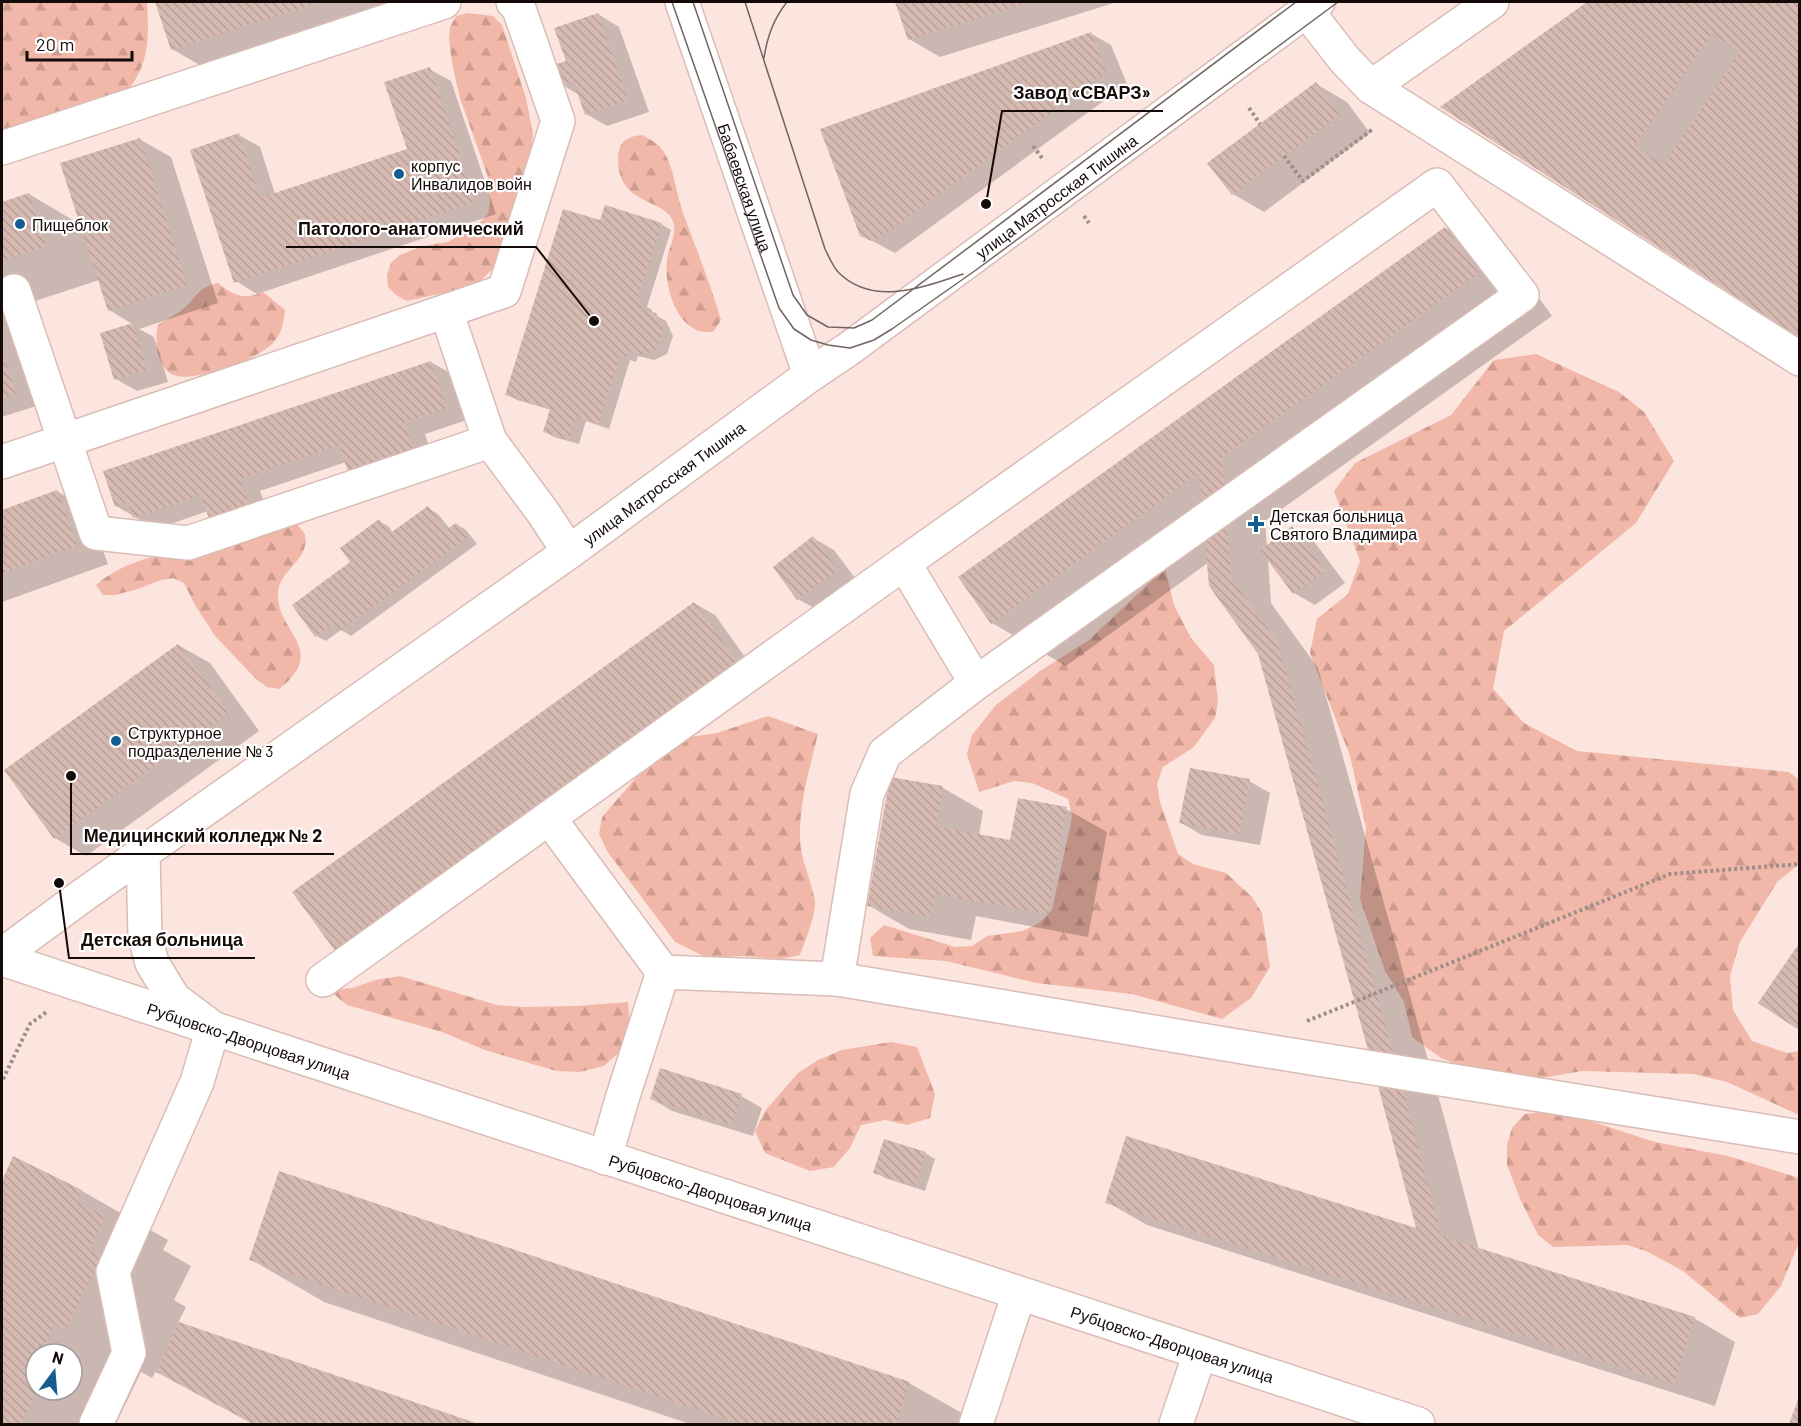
<svg xmlns="http://www.w3.org/2000/svg" width="1801" height="1426" font-family="Barlow,sans-serif">
<style>
.forest{fill:url(#forest-firs)}
.shadow{fill:#0003;fill-rule:evenodd}
.building{fill:url(#building-back-hatch);fill-rule:evenodd}
.lines{fill:none;stroke-linecap:round;stroke-linejoin:round}
.minor-casing{stroke:#d9bdb5;stroke-width:36}
.path{stroke:#9f8d88;stroke-width:4;stroke-dasharray:3 3;stroke-linecap:butt}
.minor{stroke:#fff;stroke-width:33}
.tram{stroke:#726360;stroke-width:1.5}
.poi-dot{fill:#155d91;stroke:#fff;stroke-width:2}
.labels{text-anchor:middle;dominant-baseline:central;stroke-width:4.5;stroke-linejoin:round;paint-order:stroke}
.poi-label{font-size:16px;fill:#140b09;stroke:#fff;text-anchor:start}
.street-label{font-size:16px;fill:#140b09;stroke:#fff}
.leader{fill:none;stroke:#140b09;stroke-width:2}
.callout-dot{fill:#140b09;stroke:#fff;stroke-width:2}
.callout-label{font-size:18px;text-anchor:middle;font-weight:bold;fill:#140b09;stroke:#fff;stroke-width:4.5;stroke-linejoin:round;paint-order:stroke}
</style>
<defs>
<pattern id="forest-firs" width="22" height="20" patternUnits="userSpaceOnUse" patternTransform="scale(1.5)"><rect width="22" height="20" fill="#f1b7a8"/><path d="M5 1l3.5 6h-7zM16 11l3.5 6h-7z" fill="#ce9c8f"/></pattern>
<pattern id="building-back-hatch" width="6" height="6" patternUnits="userSpaceOnUse" patternTransform="scale(1.5)"><rect width="6" height="6" fill="#d6bab2"/><path d="M-1 5l2 2M0 0l6 6M5-1l2 2" fill="none" stroke="#b79f98"/></pattern>
</defs>
<rect width="100%" height="100%" fill="#fde5df"/>
<path class="forest" d="M2,2H147C149,35 150,65 126,92L2,136Z
M468,13L493,16L502,25L526,98L533,134L531,159L497,265L479,282L456,290L407,301L396,295L388,287L387,275L391,263L400,255L423,246L448,242L479,223L488,214L490,203L488,177L460,98L452,63L449,39L450,27L456,16Z
M642,135C650,139 659,144 664,152C674,169 676,191 682,210C695,247 710,282 721,320L713,332C708,332 703,332 699,331C674,322 664,284 667,260C668,249 676,236 674,225C671,200 625,206 619,170C618,162 617,155 620,147C624,138 633,136 642,135Z
M218,283C233,296 245,300 263,292L285,310C284,323 281,335 272,344C256,360 199,381 177,376C157,372 154,341 158,325C166,319 176,315 183,309C198,297 196,288 218,283Z
M1536,354L1619,392L1644,412L1674,461L1636,523L1504,631L1493,689L1524,723L1577,751L1789,772L1799,780V864L1777,882L1740,942L1730,976L1733,1010L1752,1041L1787,1053L1799,1051V1115L1727,1082L1693,1074L1582,1071L1508,1084L1441,1058L1412,1037L1404,1002L1385,971L1360,899L1366,828L1350,756L1310,653L1317,619L1348,594L1360,561L1334,491L1355,463L1451,415L1494,360Z
M284,522L297,524C299,527 304,532 305,535C310,560 280,569 278,592C275,632 330,649 279,689L267,687L257,680L215,636L195,605L184,583L173,578L161,580L138,589L115,595H103L96,585C122,562 156,556 189,547C221,539 252,530 284,522Z
M1165,568L1174,605L1191,638L1214,665L1218,702L1215,718L1194,747L1163,767L1157,784L1160,802L1178,854L1193,864L1226,873L1252,897L1262,913L1270,967L1251,998L1222,1019L1132,994L1036,983L946,961L873,956L870,938L884,925L955,947L972,946L987,936L1023,931L1039,923L1052,910L1072,817L1068,799L1032,783L1014,781L979,792L967,754L972,735L996,705L1040,671L1089,640Z
M768,716L818,734C810,767 800,800 800,834C799,858 811,878 815,901C816,914 805,942 800,955L781,959L743,956L708,958L675,942L607,851L599,834L602,817L640,773L667,748L682,738L717,733Z
M400,976L497,1005L523,1007L576,1006L628,1002L630,1026L622,1050L604,1066L580,1072L556,1071L485,1050L442,1032L347,1005L329,990L353,988L375,980Z
M891,1042L917,1047L935,1094L930,1118L907,1125L885,1120L861,1125L850,1148L834,1167L810,1171L765,1153L755,1131L765,1111L798,1073L818,1060L842,1050Z
M1543,1112L1581,1118L1655,1142L1728,1156L1799,1178V1242L1781,1286L1758,1314L1740,1318L1683,1271L1648,1252L1628,1245L1553,1247L1538,1235L1521,1201L1507,1165V1145L1512,1128L1525,1114Z"/>
<path class="shadow" d="M157,2H445L229,82L172,49Z
M897,2H1117L940,57L909,39Z
M1589,2H1800V337L1442,107Z
M598,14L619,27L649,112L607,126L586,114L579,95L561,84L568,62Z
M1090,33L1111,45L1127,84L895,253L861,235Z
M429,69L451,81L496,214L257,294L236,281L239,135L260,147L275,194L409,150Z
M1316,84L1347,102L1370,133L1264,212L1233,194Z
M139,139L171,157L218,303L139,329L154,337L168,382L137,391L116,379L102,334L134,325L109,310L99,280L2,312V203L29,194L81,225Z
M601,222L661,224L671,230L647,307L652,310V313L666,321L673,336L667,354L654,360L638,356L636,362L630,360L609,429L586,421L579,444L554,437L544,431L551,410L517,400L507,394Z
M1446,228L1520,271L1552,316L1265,521L1267,547L1292,528L1313,540L1345,583L1315,605L1294,593L1268,559L1271,603L1318,668L1446,1124L1479,1250L1694,1318L1735,1342L1715,1406L1147,1225L1107,1202L1418,1230L1260,653L1209,562L1066,666L992,623Z
M2,313L7,316L36,406L2,417Z
M431,362L452,374L467,420L425,434L434,462H346L260,491L270,517L208,511L156,529L116,506Z
M57,491L88,510L108,564L2,602V511Z
M428,508L438,514L450,529L456,524L466,530L477,544L351,636L341,630L326,641L316,636L352,563L379,521L389,527L393,533Z
M813,538L834,550L858,582L819,611L798,599Z
M694,603L715,615L760,678L339,954Z
M178,645L210,663L259,731L86,856L55,838Z
M1249,781L1270,793L1260,845L1202,835L1181,823Z
M943,788L983,811L979,836L1012,841L1066,809L1107,832L1088,937L976,916L971,940L909,929L868,905Z
M741,1096L762,1108L753,1136L672,1111L652,1099Z
M925,1153L935,1159L925,1191L885,1178L875,1172Z
M14,1158L82,1191L168,1240L163,1250L191,1266L174,1300L186,1307L178,1323L476,1424H253L156,1371L152,1378L141,1372L116,1424H2V1184ZM36,1354H72V1390H36Z
M250,1259L909,1383L981,1424H690L324,1302Z"/>
<path class="building" d="M155,2H320L171,50Z
M895,2H1029L908,40Z
M1587,2H1795L1800,4V338L1440,107ZM1712,33L1740,52L1663,165L1635,146Z
M598,13L628,100L585,115L573,81L560,86L553,65L566,61L554,28Z
M1091,32L1106,72L874,242L860,236L820,129Z
M430,67L475,202L234,283L190,150L239,133L260,198L407,149L384,82Z
M1316,82L1340,115L1232,195L1207,163Z
M140,138L187,285L108,311L60,163Z
M29,193L46,246L2,261V202Z
M605,205L662,223L637,301L643,303L641,309L656,313L663,329L657,349L643,355L628,351L626,357L620,356L599,424L576,417L569,440L543,432L550,409L505,395L563,209L600,220Z
M1445,227L1479,273L1222,457L1231,578L1278,643L1406,1100L1441,1236L1695,1317L1674,1384L1105,1203L1126,1136L1416,1228L1378,1086L1258,654L1209,586L1199,473L991,624L958,577Z
M133,323L147,370L114,380L100,333Z
M2,352L16,394L2,399Z
M431,361L447,408L404,422L414,450L348,472L339,445L240,479L249,505L209,519L201,495L133,518L128,502L115,507L103,471Z
M57,490L77,546L2,573V510Z
M428,506L446,530L456,523L467,538L340,631L334,623L315,637L292,605L350,562L340,548L379,519L389,534Z
M1292,526L1325,571L1293,594L1260,550Z
M813,536L838,570L797,600L773,567Z
M694,602L740,665L338,955L292,892Z
M178,644L229,712L54,839L4,770Z
M1190,768L1250,779L1239,834L1179,823Z
M890,777L943,786L936,826L1010,840L1018,798L1067,807L1048,914L935,894L930,917L867,906Z
M1800,942V1025L1797,1029L1758,1003Z
M660,1068L742,1094L732,1125L650,1099Z
M884,1139L926,1152L915,1186L873,1173Z
M13,1156L82,1190L77,1202L105,1216L89,1251L101,1256L66,1330L55,1324L40,1354H36V1363L30,1375L36,1378L37,1390L21,1424H2V1181Z
M279,1171L910,1382L896,1424H740L249,1260Z
M179,1322L311,1367L479,1424H253L156,1372Z
M1800,1394V1424H1789Z"/>
<g class="lines">
<g class="minor-casing">
<g id="minor">
<path id="s1" d="M682,2L810,375"/>
<path d="M1492,2L1371,87L1800,359"/>
<path d="M1306,10L1345,60L1371,87"/>
<path d="M2,148L444,2"/>
<path d="M14,291L96,533L188,543L490,441L542,511L569,552"/>
<path d="M446,311L504,291L558,121L518,6L513,2"/>
<path d="M2,462L446,311L490,441"/>
<path d="M549,818L663,972"/>
<path id="s2" d="M2,955L82,896L569,552L810,375L850,348L1318,2"/>
<path id="s3" d="M2,959L1418,1424"/>
<path d="M837,979L867,794L885,753L976,683L1522,295L1437,185L904,563L976,683"/>
<path d="M323,980L904,563"/>
<path d="M605,1158L622,1099L663,972L837,979L1243,1047L1800,1137"/>
<path d="M96,1424L129,1353L113,1272L197,1082L213,1028L174,999L152,963L145,937L143,853"/>
<path d="M976,1424L1019,1294"/>
<path d="M1176,1424L1200,1353"/>
</g>
</g>
<path class="path" d="M1249,108L1260,124
M1033,146L1042,158
M1284,156L1303,181L1373,129
M1084,216L1089,223
M1307,1021L1670,874L1800,864
M3,1079L30,1024L48,1011"/>
<use href="#minor" class="minor"/>
<path class="tram" d="M672,2L779,308L794,329L811,340L828,345L850,348L874,340L892,329L976,270L1338,2
M693,2L793,295L807,315L828,327L854,328L872,320L1296,2
M745,2L825,249C829,257 833,267 839,273C874,307 924,287 963,274
M764,58C767,37 774,18 787,2"/>
</g>
<g class="poi-dot">
<circle cx="399" cy="174" r="6"/>
<circle cx="20" cy="224" r="6"/>
<path d="M1253 515h6v6h6v6h-6v6h-6v-6h-6v-6h6z"/>
<circle cx="116" cy="741" r="6"/>
</g>
<g class="labels">
<g class="poi-label">
<text x="411" y="165">корпус<tspan x="411" dy="18">Инвалидов войн</tspan></text>
<text x="32" y="224">Пищеблок</text>
<text x="1270" y="515">Детская больница<tspan x="1270" dy="18">Святого Владимира</tspan></text>
<text x="128" y="732">Структурное<tspan x="128" dy="18">подразделение № 3</tspan></text>
</g>
<g class="street-label">
<text stroke="none"><textPath href="#s1" startOffset="196">Бабаевская улица</textPath></text>
<text stroke="none"><textPath href="#s2" startOffset="1299">улица Матросская Тишина</textPath></text>
<text stroke="none"><textPath href="#s2" startOffset="813">улица Матросская Тишина</textPath></text>
<text stroke="none"><textPath href="#s3" startOffset="260">Рубцовско-Дворцовая улица</textPath></text>
<text stroke="none"><textPath href="#s3" startOffset="746">Рубцовско-Дворцовая улица</textPath></text>
<text stroke="none"><textPath href="#s3" startOffset="1232">Рубцовско-Дворцовая улица</textPath></text>
</g>
</g>
<path class="leader" d="M986 204L1002 111H1163M594 321L536 247H286M71 776L71 854H334M59 883L69 958H255"/>
<g class="callout-dot">
<circle cx="986" cy="204" r="6"/>
<circle cx="594" cy="321" r="6"/>
<circle cx="71" cy="776" r="6"/>
<circle cx="59" cy="883" r="6"/>
</g>
<g class="callout-label">
<text x="1082" y="99">Завод «СВАРЗ»</text>
<text x="411" y="235">Патолого-анатомический</text>
<text x="203" y="842">Медицинский колледж № 2</text>
<text x="162" y="946">Детская больница</text>
</g>
<rect width="1801" height="1426" fill="none" stroke="#140b09" stroke-width="6"/>
<g transform="translate(54 1372) rotate(16)"><circle r="28" fill="#ffffff" stroke="#a19d9d" stroke-width="1.5"/>
<path d="M0-4.5L10 22L0 15L-10 22Z" fill="#155d91"/>
<text y="-9" font-size="16" font-weight="bold" text-anchor="middle" fill="#140b09">N</text>
</g>
<path d="M27 51v9h105v-9" fill="none" stroke="#140b09" stroke-width="3"/>
<text x="36" y="51" font-size="18" fill="#140b09" stroke="#ffffff" stroke-width="4.5" paint-order="stroke">20 m</text>
</svg>
